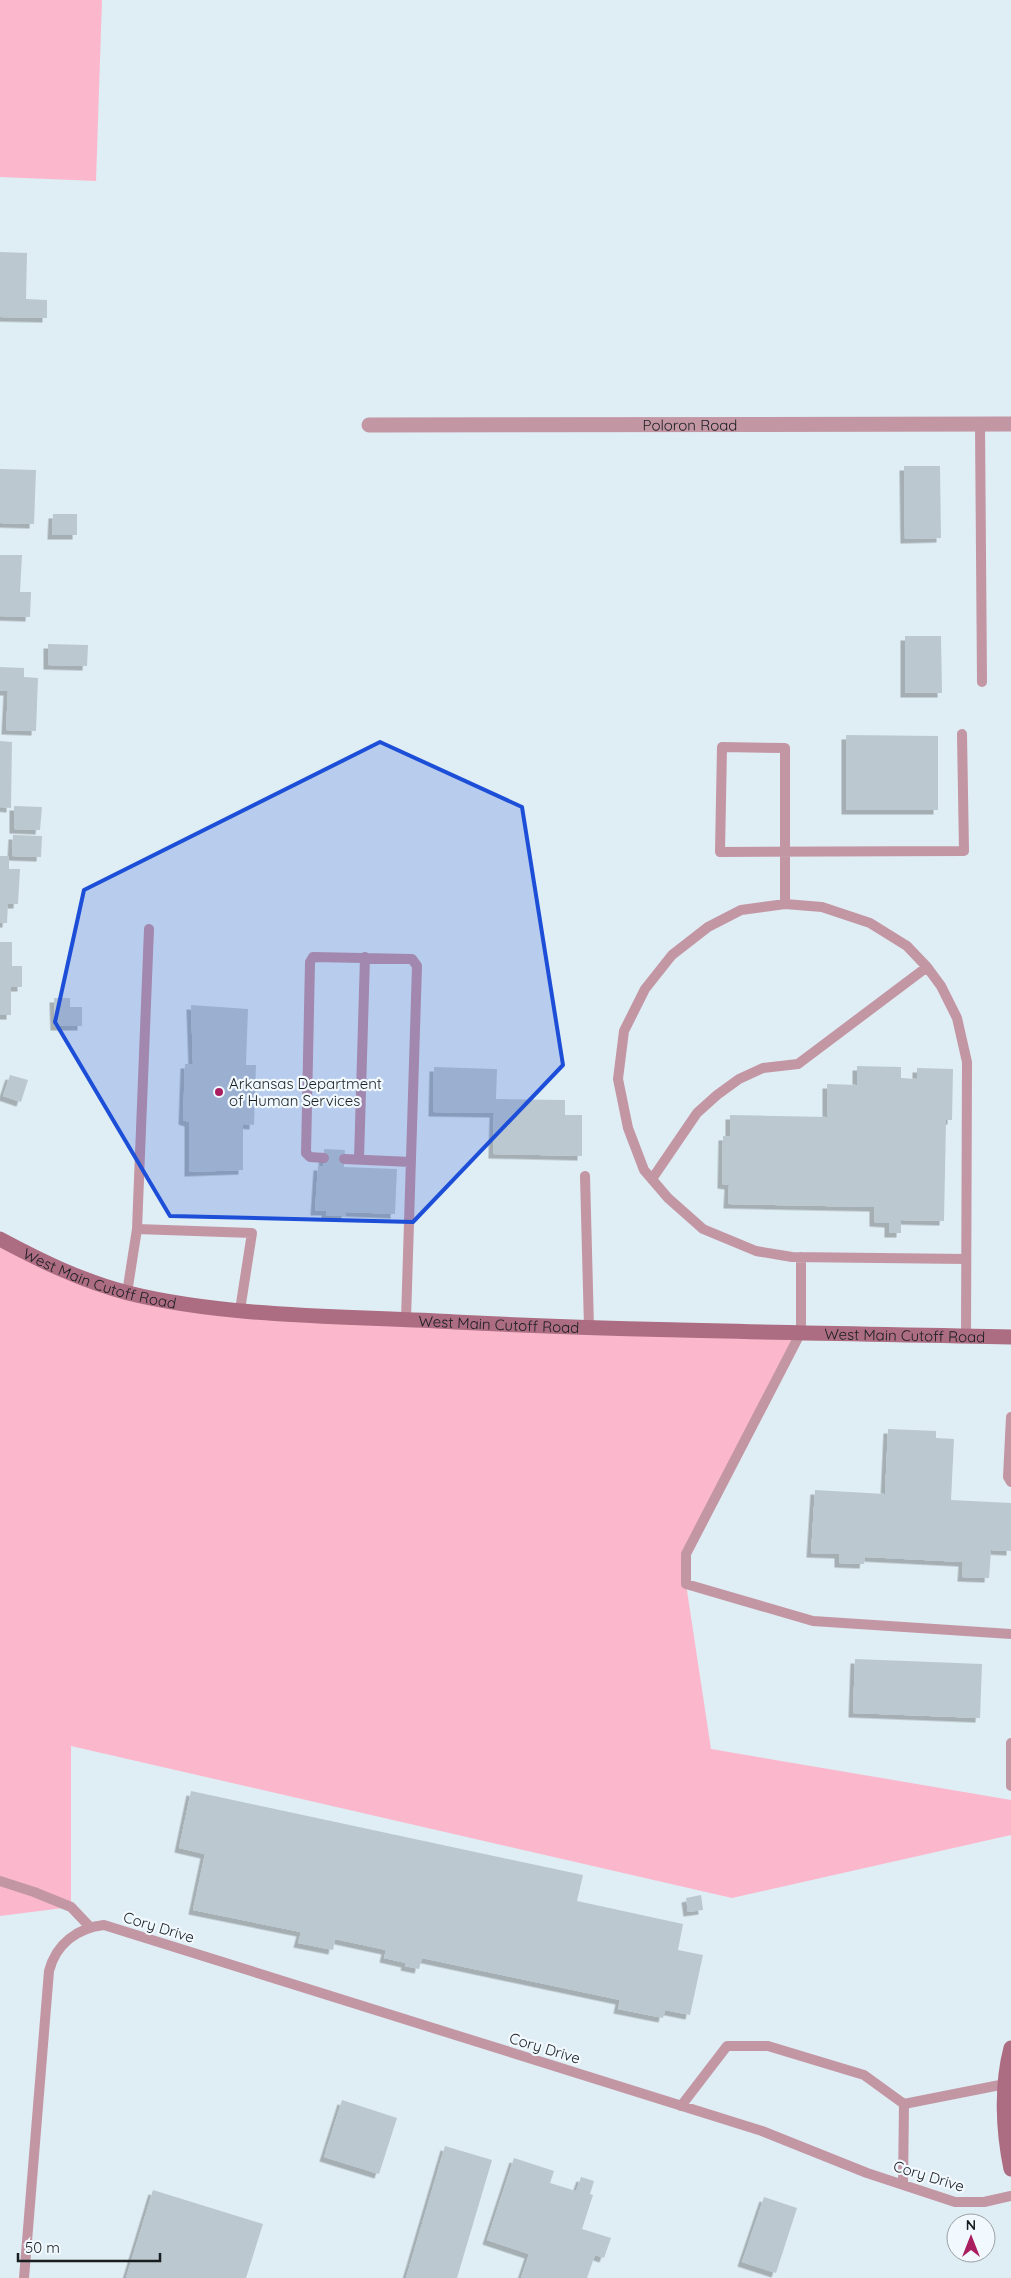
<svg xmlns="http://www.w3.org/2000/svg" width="1011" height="2278" font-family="Quicksand,sans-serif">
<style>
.green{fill:#fbb8cd}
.building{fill:#bbc8d0;filter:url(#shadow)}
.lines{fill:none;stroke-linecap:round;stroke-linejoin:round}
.lane{stroke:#c396a4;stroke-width:10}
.street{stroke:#c396a4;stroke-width:15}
.secondary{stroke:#ac6c81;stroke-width:15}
.marked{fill:#1d4ed8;fill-opacity:0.2;stroke:#1d4ed8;stroke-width:4;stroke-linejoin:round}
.poi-dot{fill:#a91e5f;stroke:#f1f9fe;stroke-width:2}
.labels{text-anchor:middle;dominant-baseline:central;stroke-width:4.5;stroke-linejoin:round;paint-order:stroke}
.street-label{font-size:15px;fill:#181d20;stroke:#f1f9fe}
.poi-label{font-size:15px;fill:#181d20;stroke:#f1f9fe;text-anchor:start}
</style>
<defs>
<filter id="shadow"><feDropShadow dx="-4.5" dy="4.5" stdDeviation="0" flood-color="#0004"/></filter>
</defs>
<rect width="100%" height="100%" fill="#dfedf4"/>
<path class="green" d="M0,0H102L96,181L0,177Z
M0,1239L47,1264L205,1306L801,1332L686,1554V1584L711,1749L1011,1800V1835L732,1898L71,1746V1907L0,1916Z"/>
<path class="building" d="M0,252L27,253L26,299L47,300V318L0,317Z
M904,466H940L941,538L905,539Z
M0,469L36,470L34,524L0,523Z
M53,514H77V535H52Z
M0,555H22L20,592H31L30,617L0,616Z
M905,636H941L942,693H905Z
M48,644L88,645L87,666L48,665Z
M0,667L24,668V677L38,678L36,731L6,730L8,691H0Z
M846,735L938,736V810H846Z
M0,741L12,742L11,808L0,807Z
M14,806L42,807L40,830L14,829Z
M13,835L42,836L41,857L12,856Z
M0,856H9V869H20L18,904H8L7,923H0Z
M0,942H12V966H22V987H11V1015H0Z
M54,998H70V1007H82V1026H55Z
M191,1005L248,1009L246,1065H256L254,1125L243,1124V1170L189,1172V1122L183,1120L185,1064H193Z
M857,1066L901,1067V1078L917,1079V1068L953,1069L952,1120H946L944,1221L901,1220V1233H889V1223L874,1222V1207L728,1204L729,1185L722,1184L723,1136H730V1115L827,1117V1084L857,1085Z
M434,1067L497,1069L496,1099L565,1100V1115H582V1156L493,1154L494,1113L433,1112Z
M10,1075L28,1080L21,1102L3,1096Z
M324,1149L345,1150L344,1167L397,1169L395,1214L346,1212V1216H326V1211H315L318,1166H323Z
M888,1429L936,1431V1438L954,1439L951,1500L1011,1503V1551L991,1550L989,1578L962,1577L963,1562L865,1557L864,1564L839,1563V1554L811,1553L815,1490L885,1494Z
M855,1659L982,1664L980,1718L853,1713Z
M191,1791L583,1875L577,1901L683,1924L678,1950L703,1955L690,2015L665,2010L663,2018L618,2009L620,2000L422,1958L419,1969L405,1966L406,1963L384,1958L386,1950L335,1939L333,1950L298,1943L301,1932L193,1910L205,1854L179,1848Z
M701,1895L703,1910L688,1912L686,1898Z
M342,2100L397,2118L379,2174L324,2157Z
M445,2146L492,2160L457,2278H406Z
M514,2158L554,2171L550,2183L576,2191L581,2177L594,2181L590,2194L593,2195L582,2229L611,2238L604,2258L595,2255L587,2278H521L529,2254L487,2240Z
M153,2190L263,2224L246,2278H126Z
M764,2197L797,2208L776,2273L742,2262Z"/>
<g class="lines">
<path class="lane" d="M980,424L982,682
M785,904V748L722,747L720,852L964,851L962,734
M324,1158L310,1157L306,1153L310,962L313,957L412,959L417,966L406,1319
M344,1159L411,1162
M359,1159L365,957
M585,1176L589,1327
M652,1179L697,1113L717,1095L739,1079L763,1068L798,1064L927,967
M137,1229L252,1233L240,1310
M801,1257V1332L686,1554V1584L813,1621L1011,1634
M127,1293L137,1229L149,929
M966,1336L967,1062L957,1018L941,986L927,967L907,946L870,923L822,907L785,904L741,910L708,927L672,955L645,989L624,1031L618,1079L628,1128L644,1170L668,1198L703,1229L756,1251L792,1257L966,1259
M1011,1417L1008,1477L1011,1482
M1011,1743V1786
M0,1881L34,1892L71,1907L90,1927
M904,2104L1005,2084
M681,2106L727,2046H768L864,2075L904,2104L903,2185
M24,2278L49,1971C56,1944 77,1928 104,1925L762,2131L867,2173L955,2202H984L1011,2196"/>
<path class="street" id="s1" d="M369,425L1011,424"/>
<g class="secondary">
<path id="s2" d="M0,1239C41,1261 82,1281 128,1293C229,1318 351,1316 455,1322C640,1331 826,1333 1011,1337"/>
<path d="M1011,2048C1001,2086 1003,2131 1011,2169"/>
</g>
</g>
<path class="marked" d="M380,742L522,807L563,1065L413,1222L170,1216L55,1022L84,890Z"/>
<circle class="poi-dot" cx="219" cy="1092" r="5"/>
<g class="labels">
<g class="street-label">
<text stroke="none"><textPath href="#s1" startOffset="321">Poloron Road</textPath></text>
<text stroke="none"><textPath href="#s2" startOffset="108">West Main Cutoff Road</textPath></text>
<text stroke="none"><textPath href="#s2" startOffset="512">West Main Cutoff Road</textPath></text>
<text stroke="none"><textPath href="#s2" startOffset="918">West Main Cutoff Road</textPath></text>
<text transform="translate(159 1927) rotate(17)">Cory Drive</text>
<text transform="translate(545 2048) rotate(17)">Cory Drive</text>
<text transform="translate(929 2176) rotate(17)">Cory Drive</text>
</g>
<g class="poi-label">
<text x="229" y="1083">Arkansas Department<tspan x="229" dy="17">of Human Services</tspan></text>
</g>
</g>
<g transform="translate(971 2238)"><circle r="24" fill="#f1f9fe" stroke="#9aa1a5"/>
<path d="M0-4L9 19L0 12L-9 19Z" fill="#a91e5f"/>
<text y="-8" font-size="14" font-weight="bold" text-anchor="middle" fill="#181d20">N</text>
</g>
<path d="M18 2253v8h142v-8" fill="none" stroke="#181d20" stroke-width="2.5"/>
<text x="25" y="2253" font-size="15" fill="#181d20" stroke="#f1f9fe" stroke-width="4" paint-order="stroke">50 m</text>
</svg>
